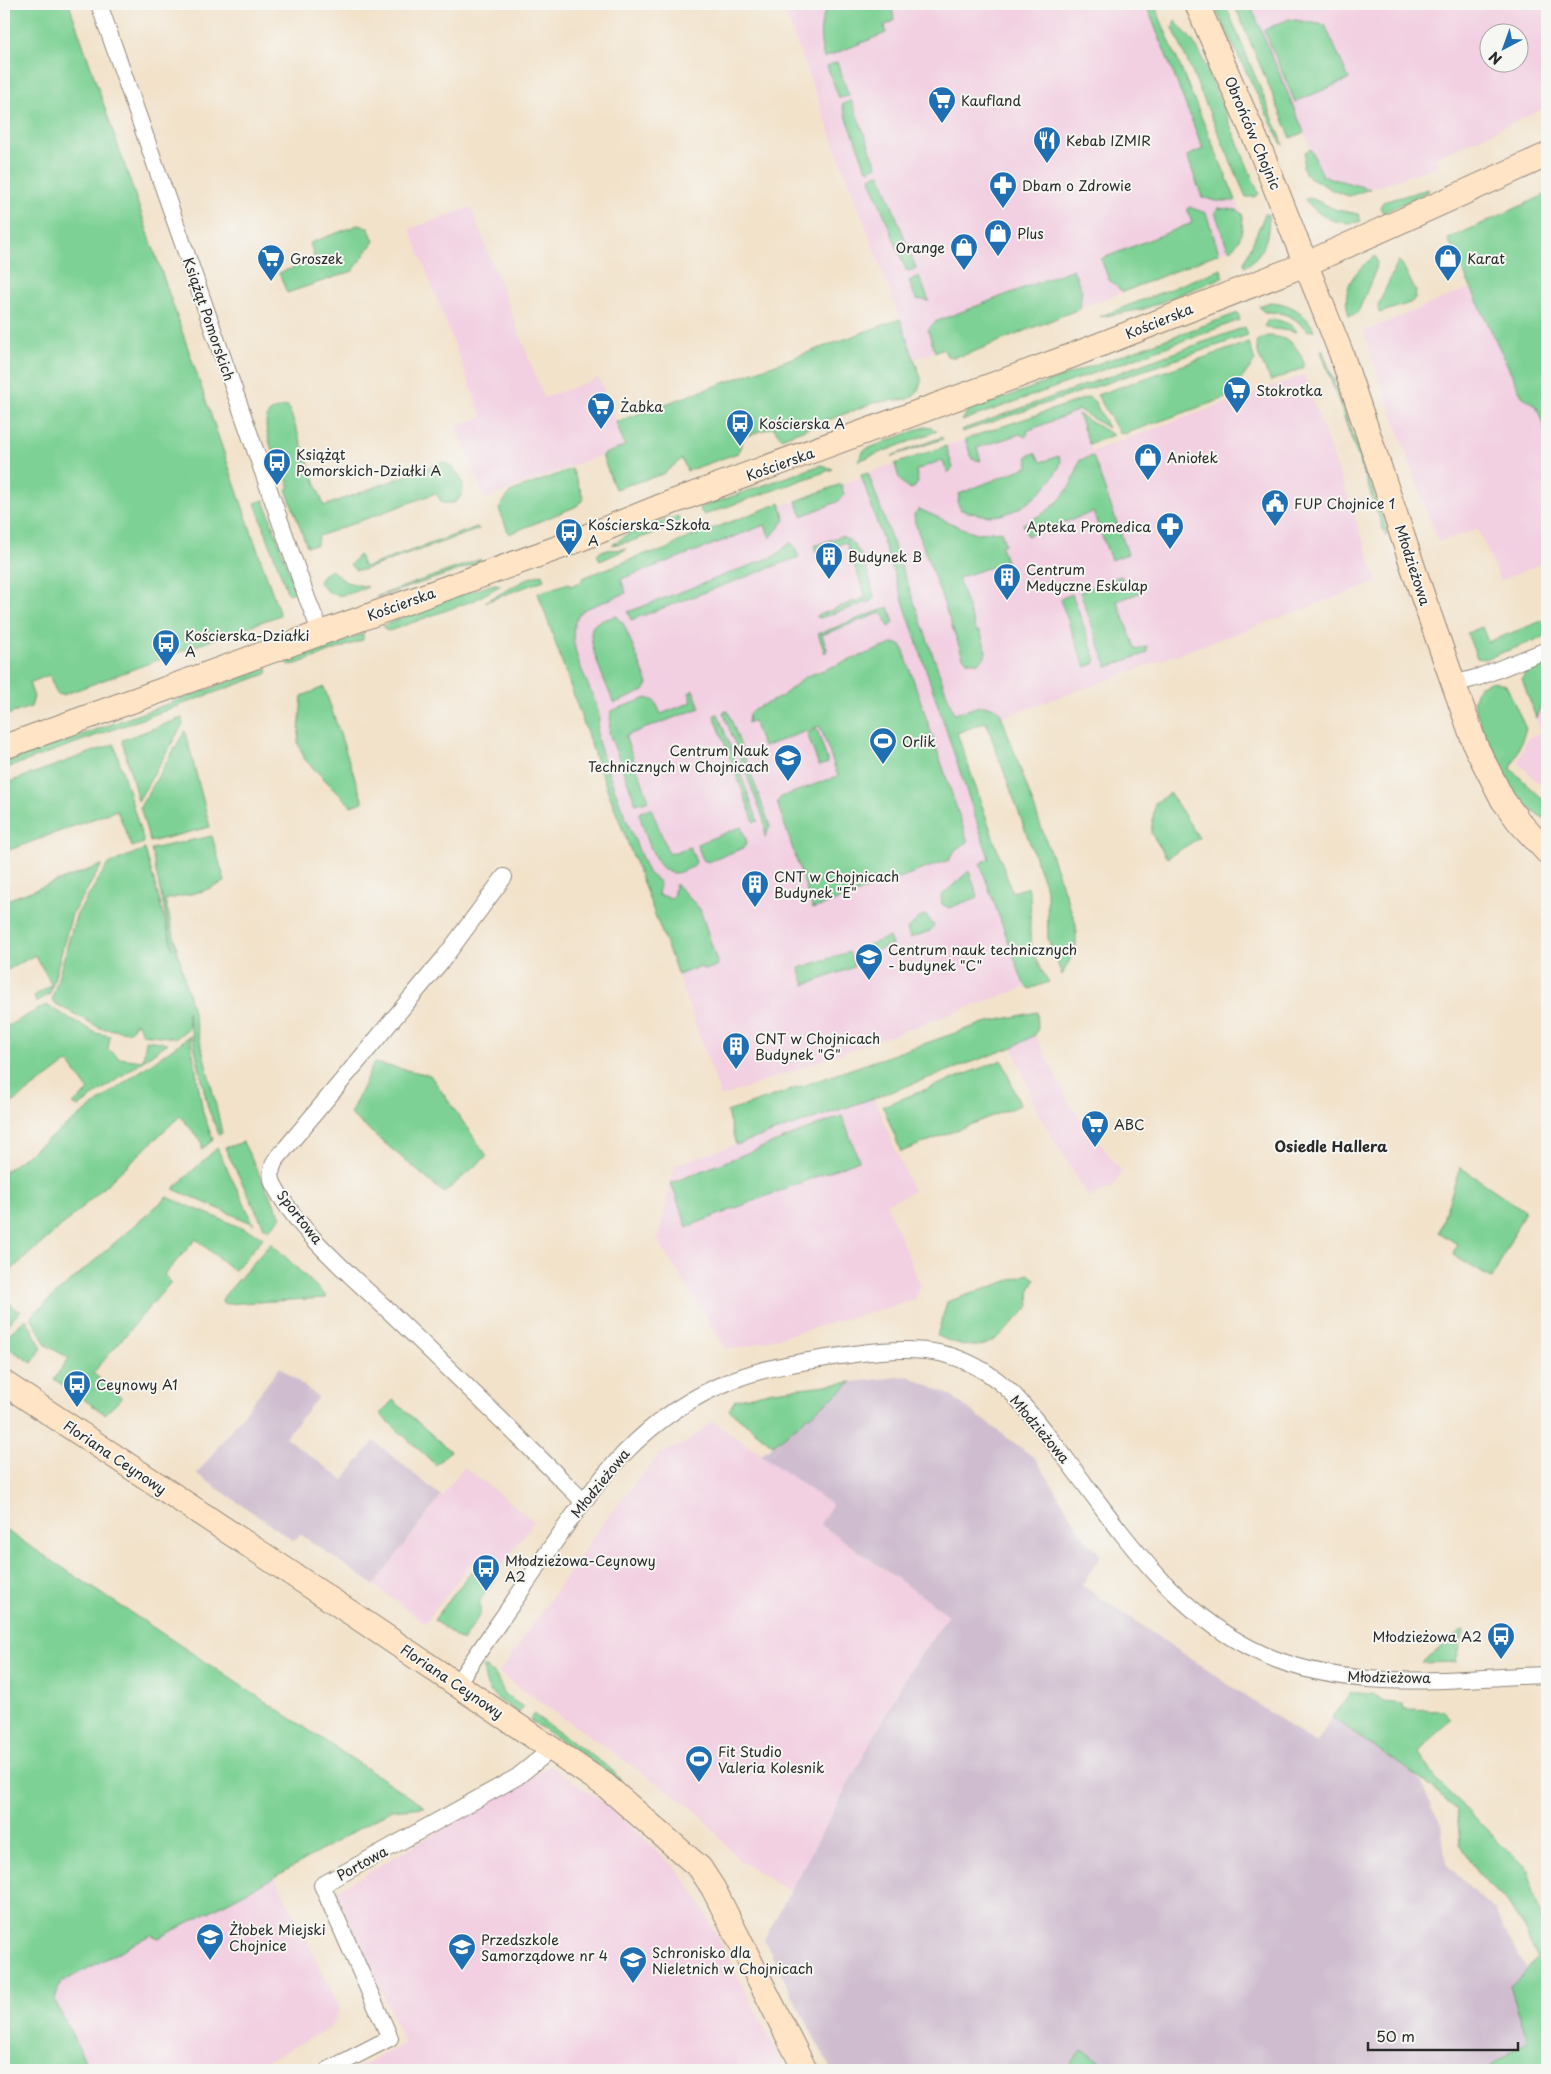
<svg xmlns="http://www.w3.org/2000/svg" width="1551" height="2074" font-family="'Playpen Sans',sans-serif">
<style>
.built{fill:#f2cfe1;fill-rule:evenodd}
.industrial{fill:#cfbdcf}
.green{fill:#7dd194;stroke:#547e60}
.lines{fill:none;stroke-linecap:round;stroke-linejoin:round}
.street-casing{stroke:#8e867a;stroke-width:18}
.secondary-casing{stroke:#8e867a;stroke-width:26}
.street{stroke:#fff;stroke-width:16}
.secondary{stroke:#ffe4c6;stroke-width:24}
.labels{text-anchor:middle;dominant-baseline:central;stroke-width:4;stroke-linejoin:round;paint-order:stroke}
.poi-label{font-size:14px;fill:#2b2b2b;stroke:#f6f6f2;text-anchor:start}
.street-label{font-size:14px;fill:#2b2b2b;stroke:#f6f6f2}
.neighbourhood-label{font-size:15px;font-weight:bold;fill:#2b2b2b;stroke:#f6f6f2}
</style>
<rect width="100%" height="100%" fill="#f6f6f2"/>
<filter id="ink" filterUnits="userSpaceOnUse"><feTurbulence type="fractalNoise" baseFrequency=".02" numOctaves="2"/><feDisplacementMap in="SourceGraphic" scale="10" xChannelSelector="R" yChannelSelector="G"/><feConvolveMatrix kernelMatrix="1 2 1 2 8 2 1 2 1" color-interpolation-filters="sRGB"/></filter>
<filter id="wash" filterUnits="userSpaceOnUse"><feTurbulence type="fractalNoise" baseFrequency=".0096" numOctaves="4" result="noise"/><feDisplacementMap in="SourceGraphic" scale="20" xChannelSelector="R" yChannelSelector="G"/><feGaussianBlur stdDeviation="1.12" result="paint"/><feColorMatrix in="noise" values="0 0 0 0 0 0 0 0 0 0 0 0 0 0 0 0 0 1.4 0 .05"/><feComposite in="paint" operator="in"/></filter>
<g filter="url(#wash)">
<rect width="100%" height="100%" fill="#f2e2ca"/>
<path class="built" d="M782,4H1154L1242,214L1244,224L1235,247L968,354L953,357L947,356L943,348L915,359Z
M1250,4H1547V107L1435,158L1438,166L1370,189L1323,176ZM1488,32H1518V62H1488Z
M471,207L544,398L599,378L625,446L485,499L457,427L482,417L410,229Z
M1472,287L1522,396L1537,407L1545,429H1547V561L1500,581L1478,529L1438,542L1363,332Z
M1304,375L1378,582L1002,718L1000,712L984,704L955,715L868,473L1074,402L1092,451Z
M863,477L1042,981L721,1097L678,975L597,762L538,593L569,583L570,586L583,581L582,578L648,553H656L672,547L678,542Z
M1547,691V791L1518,762L1527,739L1541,732L1536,718Z
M1035,1035L1069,1103L1122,1172L1111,1188L1088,1197L1037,1111L1013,1047Z
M874,1098L913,1192L886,1203L920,1285L915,1300L741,1348L726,1349L658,1241L675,1165Z
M713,1421L833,1505L820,1524L949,1615L908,1673L791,1892L739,1860L697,1811L499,1673L603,1523L660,1454L684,1444Z
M464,1467L534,1521L501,1567L471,1563L425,1623L374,1585Z
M550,1766L603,1802L676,1868L697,1897L786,2070H352L405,2044L336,1891Z
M275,1877L340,2008L330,2028L250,2070H90L55,2001L60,1983L151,1935L159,1938Z"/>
<path class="industrial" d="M280,1367L318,1397L285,1437L343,1480L374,1441L441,1496L374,1585L300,1534L294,1541L197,1474Z
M908,1376L951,1396L1036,1459L1086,1540L1100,1554L1098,1560L1082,1585L1316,1744L1332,1717L1418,1778L1441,1823L1446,1864L1495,1911L1526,1969L1510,1987L1528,2040L1485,2070H1113L1082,2050L1066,2070H831L764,1940L908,1673L949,1615L820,1524L832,1505L761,1455L852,1382Z"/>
<path class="green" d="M4,4H69L280,615L63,695L57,694L49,675L29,683L34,697L31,707L4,716Z
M830,4H889L893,12L894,21L884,26L886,33L824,58C819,39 818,20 830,4Z
M1146,4H1154L1236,200L1234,201H1215L1202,197L1187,156L1203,149Z
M1213,4H1225L1284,145L1281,143Z
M1234,4H1250L1304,132L1291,138Z
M1289,19L1325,25L1349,79L1295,102L1264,30Z
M1175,21L1192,40L1201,55L1259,194L1254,197H1246L1173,28Z
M837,62L849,96L839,98L827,66Z
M851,100L877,166L869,170L866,168L842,105Z
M1311,149L1323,176L1370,189L1349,196L1334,191L1306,175L1303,167L1305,152Z
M880,174L916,268L909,271L906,270L870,179L871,176Z
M1428,189L1429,191L1383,213L1380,207L1383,202Z
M1547,194V429L1545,430L1537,407L1522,396L1448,239Z
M1311,198L1337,210L1358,214L1361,221C1340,228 1317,216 1305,199Z
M1189,207L1206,213L1219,253L1123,292L1109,280L1101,259L1192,223L1187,209Z
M1218,208L1237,210L1242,214C1244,226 1241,244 1230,250L1227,247L1215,212Z
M1265,214H1268C1271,235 1263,255 1245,267L1244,263Z
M358,225L368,227L374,241L353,271L287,293L279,273L315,260L310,243Z
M1375,256L1377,262L1376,269L1359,310L1356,314L1349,316C1341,288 1353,272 1375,256Z
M1398,261L1402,264L1416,292L1415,299L1410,303L1379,313L1378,306Z
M1073,269L1082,291L1079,309L968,354L953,357L947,356L943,348L935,352L928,330L935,322Z
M1221,269L1223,277L1144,309L1099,317Z
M919,276L929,301L916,299L909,281Z
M1270,302C1290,303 1305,312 1314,330L1308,331C1293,316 1286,312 1264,312L1259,306Z
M1238,313L1240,320L962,421L967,412L973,409Z
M900,319L921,378V382L917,393L908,399L876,402L781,438L773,427L744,437L738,453L687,471L682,459L663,474L615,489L602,455L625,446L616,422Z
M1273,319C1282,321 1293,324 1297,332L1267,328L1264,326L1268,320Z
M1245,327L1248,335L962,432L961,430Z
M1268,336C1285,337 1294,341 1301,356C1303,361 1305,363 1303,368L1271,381L1259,357L1256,341Z
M1249,342L1255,361L1228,397L1124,434L1119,432L1097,395Z
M1322,349L1387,529L1386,537L1321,351Z
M1089,397L1095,402L1108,428L1077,409V411L1027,431L1028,434L1025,437L1020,434L977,448L981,461L972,459L965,439Z
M288,406L324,506L443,462C459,467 473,494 453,503H442L436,493L319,536L316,545L307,546L286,489L290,488L286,477H283C278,464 259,425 269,413C273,409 282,408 288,406Z
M1078,414L1113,435L1089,444Z
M924,427L932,428L937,431L858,461L864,450Z
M942,437L943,439L892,456L894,455Z
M946,446L953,468L948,473L942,460L916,470L918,482L915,487L911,489C899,484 898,475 895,464Z
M1035,453L1041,462L1059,456L1061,463C1051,486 1026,510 1000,515C988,518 973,513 961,510L958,504L959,494L1029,466L1027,456Z
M1093,456L1128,554L1111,560L1093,512L1027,536L1023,524C1054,510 1071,494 1080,460Z
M821,465L833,469L704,515L699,508Z
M572,469L584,499L577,506L509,534L499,509L509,494L515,490Z
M868,473L954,714C972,710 985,699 1000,712L1076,924V948L1062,975L1048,939L1047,892L1044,882L986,722L957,733L1012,892L1028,887C1033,903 1029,918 1030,934C1031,951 1040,969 1049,982L1029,989L1023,982L980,864L989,858L861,475Z
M841,484L844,495L837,502L802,516L796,501Z
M264,500L296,592L288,594L255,503Z
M780,503L785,520L770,538L765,525L621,579L626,593L585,609C555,631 591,684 598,711C601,721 595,731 598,741C611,784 629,825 645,866L649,874L660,882L658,895L673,898L675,885H677L700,909L718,965L706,970L699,967L678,975L597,762L538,593L569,583L570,586L583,581L582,578L648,553C659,553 670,549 678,542Z
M919,509L964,529L978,533L1001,531L1005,544L1001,546L1006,562L958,578L976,631H980L986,650L985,657L978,663L967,661L963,657L915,523L914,514Z
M678,516L680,520L677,525L632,541L612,545L630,533Z
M477,527L479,529L363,570H356L350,565L359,555L363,566L366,567Z
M841,536C861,541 870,578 874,597L871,601L820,618L816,616L866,597L846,542L817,554L814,546Z
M790,543H792L799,557L631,620L628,612L775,556Z
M627,549L600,561L597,554L604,550Z
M481,559L477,564L379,597H375Z
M331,570L346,582L368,587C348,594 334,603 319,582L323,575Z
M542,574L544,580L485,602L529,578Z
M1121,576L1126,585L1140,587L1142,592L1117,601L1136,650L1147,646V653L1107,667L1080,592Z
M494,584L501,585L475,600L389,631L385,630L383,626L439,602Z
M1072,594L1096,660L1094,664L1085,667L1060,599Z
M889,607L894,623L889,627L883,612L822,635L827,649L825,653L818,634Z
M615,616L618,617L624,625L648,684L644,691L615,703L613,702C608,687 584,639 593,626C597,620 609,619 615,616Z
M1547,619V636L1485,659L1477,658L1467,633L1482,627L1488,642Z
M363,634V640L296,664L290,665L287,663V660Z
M895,643L902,646L968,842L956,849L949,860L813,909L777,802L781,797L838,776L820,726L763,747L753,721L748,723L749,714L754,709L781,697L805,677Z
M1546,659L1547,691L1536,718L1522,679C1528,666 1533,664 1546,659Z
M267,668L268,671L266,674L4,769V763Z
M1493,681L1506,685L1526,729L1511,769L1547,803V820L1519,803L1502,774L1488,745L1473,702L1478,687Z
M324,687L363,802L351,806L305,760L298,743L302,696Z
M693,690L700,708L625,736L649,800L636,804L609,733L611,711L647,698L655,701L661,714L692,702L689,693Z
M728,711L770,826L765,837V826L763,818L723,712Z
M718,714L758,821L754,822L714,715Z
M182,718L183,724L138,801L122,740Z
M817,729L828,763L819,766L807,733Z
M185,731L210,827L150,842L140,807Z
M114,744L144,843L132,847L117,810L4,852V784Z
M1170,793L1199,838L1167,858L1151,833L1155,803Z
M651,808L669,854L690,847L696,862L693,867C687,869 680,873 674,873C654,873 645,830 639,814L640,812Z
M741,827L747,842L743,848L708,862L703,860L697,844Z
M212,836L225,882L203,891L165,900L215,1101L222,1133L219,1135L208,1108L187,1011L189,1028L176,1038L142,1034L138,1023L133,1025V1028L128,1032L100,1028L54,1003L52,999L76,916L108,864L145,849L173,949L151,849Z
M102,865L72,914L50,994L36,1002L34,996L49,987L51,983L35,955L4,972V901Z
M969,871L978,897L949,908L942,904L941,896Z
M923,915L927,916L934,926L930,931L910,938L907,929Z
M889,937L892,945L868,953L866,946Z
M849,952L854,967L805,985L799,968Z
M46,1005L96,1033L110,1036L108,1049L119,1058L143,1061L146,1040L168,1043L78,1107L73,1104L89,1091L68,1062L4,1109V1028Z
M1037,1012L1038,1028L1035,1035L1013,1047L874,1098L736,1145L727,1112L984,1023Z
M190,1036L203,1113L213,1140L202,1149V1142L180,1116L74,1215L4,1276V1172L132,1077Z
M1002,1060L1020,1105L901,1152L883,1106Z
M374,1063L430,1075L487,1156L444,1193L350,1114Z
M842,1116L859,1160L687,1227L671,1183Z
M243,1142L281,1217L269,1230L264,1227L225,1148Z
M217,1148L254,1224L173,1189Z
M1460,1167L1525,1211L1492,1279L1453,1255L1457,1244L1439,1232Z
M167,1197L259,1235L263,1238L234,1271L196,1239L164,1275L171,1282L93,1373L122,1398L105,1414L54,1379L69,1358L46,1345L31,1316Z
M271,1243L326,1296V1298L223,1304L222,1300L225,1295Z
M1028,1274L1035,1279L1029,1292L1030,1306C993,1342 990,1358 937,1336L947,1302Z
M4,1296L16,1310L21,1311L4,1327Z
M26,1319L42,1348L32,1363L4,1345V1338Z
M852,1382L773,1445L729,1410L735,1400L773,1391Z
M393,1400L450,1451L436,1465L380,1414Z
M4,1529L425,1807L391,1810L275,1877L159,1938L151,1935L60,1983L55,2001L90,2070H4Z
M471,1572H496L494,1581L480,1600V1615L462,1641L434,1620Z
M1463,1630L1464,1632L1456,1662L1421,1663Z
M484,1666L496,1676L505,1695L523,1707L519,1713C498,1699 483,1694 484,1666Z
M1351,1693H1373L1384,1702L1403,1704L1404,1709L1443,1710L1451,1718L1419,1752L1437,1781L1528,1870L1547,1941V2070H1485L1528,2040L1510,1986L1537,1958L1524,1929L1507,1902L1479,1875L1460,1845L1457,1810L1418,1777L1332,1717Z
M533,1714L611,1769L622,1782L530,1720Z
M1082,2050L1113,2070H1066Z"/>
</g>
<g filter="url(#ink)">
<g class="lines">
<g class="street-casing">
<path id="street" d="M99,4L307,598L321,633
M1454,684L1479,677L1547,650
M504,877L444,958L275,1161C271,1169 270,1175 273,1183C297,1231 354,1278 393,1315C457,1376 520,1438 583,1501
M456,1685C483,1645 511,1606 538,1566C593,1487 638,1417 733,1380C771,1365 814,1360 854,1354C917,1345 965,1347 1013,1394C1029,1411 1042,1429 1057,1447C1114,1521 1164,1604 1250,1648C1341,1695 1449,1678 1547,1675
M328,2070L390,2038L322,1885L517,1777L542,1757L549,1747"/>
</g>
<g class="secondary-casing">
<path id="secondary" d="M1197,4L1262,154L1341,353L1422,594L1476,747L1503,800L1520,823L1547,852
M4,747L563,546L659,507L1071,356L1306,264L1547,155
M4,1383L354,1615L605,1785L700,1868L713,1888L805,2070"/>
</g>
<use href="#street" class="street"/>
<use href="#secondary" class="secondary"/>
</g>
</g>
<defs>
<g id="supermarket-pin" transform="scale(1.4375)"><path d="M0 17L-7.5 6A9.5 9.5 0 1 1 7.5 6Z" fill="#1f6fb2" stroke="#f6f6f2"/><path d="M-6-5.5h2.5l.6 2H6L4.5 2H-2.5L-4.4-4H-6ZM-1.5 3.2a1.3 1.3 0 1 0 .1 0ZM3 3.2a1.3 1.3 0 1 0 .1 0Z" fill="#fff"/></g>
<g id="restaurant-pin" transform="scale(1.4375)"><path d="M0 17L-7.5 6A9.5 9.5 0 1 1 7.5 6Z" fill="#1f6fb2" stroke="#f6f6f2"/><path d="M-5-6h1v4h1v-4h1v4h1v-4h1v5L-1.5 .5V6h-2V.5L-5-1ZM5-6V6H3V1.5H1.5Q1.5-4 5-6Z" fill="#fff"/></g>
<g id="pharmacy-pin" transform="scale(1.4375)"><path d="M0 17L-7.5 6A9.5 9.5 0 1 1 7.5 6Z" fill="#1f6fb2" stroke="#f6f6f2"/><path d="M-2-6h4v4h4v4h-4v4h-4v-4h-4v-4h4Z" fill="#fff"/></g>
<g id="shop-pin" transform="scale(1.4375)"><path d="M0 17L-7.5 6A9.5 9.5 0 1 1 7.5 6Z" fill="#1f6fb2" stroke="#f6f6f2"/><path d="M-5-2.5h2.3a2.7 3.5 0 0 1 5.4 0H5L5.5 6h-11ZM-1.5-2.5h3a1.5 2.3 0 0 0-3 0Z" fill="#fff"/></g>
<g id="bus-pin" transform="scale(1.4375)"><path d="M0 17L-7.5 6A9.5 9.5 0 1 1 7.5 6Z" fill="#1f6fb2" stroke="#f6f6f2"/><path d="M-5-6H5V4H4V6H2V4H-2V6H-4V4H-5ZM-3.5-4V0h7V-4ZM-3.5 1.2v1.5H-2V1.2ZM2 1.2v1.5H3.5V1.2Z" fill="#fff"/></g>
<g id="civic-pin" transform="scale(1.4375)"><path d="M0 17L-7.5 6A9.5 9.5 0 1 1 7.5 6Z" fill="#1f6fb2" stroke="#f6f6f2"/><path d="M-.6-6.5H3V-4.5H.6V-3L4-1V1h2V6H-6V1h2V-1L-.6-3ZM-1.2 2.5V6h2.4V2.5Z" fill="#fff"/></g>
<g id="building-pin" transform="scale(1.4375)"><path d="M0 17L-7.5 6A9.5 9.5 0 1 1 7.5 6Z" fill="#1f6fb2" stroke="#f6f6f2"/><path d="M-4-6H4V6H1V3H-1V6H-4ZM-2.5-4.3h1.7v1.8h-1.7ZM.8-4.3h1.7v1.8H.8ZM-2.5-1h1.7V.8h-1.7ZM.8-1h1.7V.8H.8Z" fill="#fff"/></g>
<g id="stadium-pin" transform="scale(1.4375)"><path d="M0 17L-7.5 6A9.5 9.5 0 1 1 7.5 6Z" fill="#1f6fb2" stroke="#f6f6f2"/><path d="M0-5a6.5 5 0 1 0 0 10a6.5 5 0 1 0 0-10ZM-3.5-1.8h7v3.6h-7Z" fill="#fff"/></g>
<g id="school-pin" transform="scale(1.4375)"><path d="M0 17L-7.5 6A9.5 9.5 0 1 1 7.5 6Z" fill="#1f6fb2" stroke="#f6f6f2"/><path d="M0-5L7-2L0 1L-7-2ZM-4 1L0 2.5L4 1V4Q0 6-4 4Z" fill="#fff"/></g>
</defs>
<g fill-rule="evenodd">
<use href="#supermarket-pin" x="942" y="100"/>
<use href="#restaurant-pin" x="1047" y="140"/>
<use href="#pharmacy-pin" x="1003" y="185"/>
<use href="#shop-pin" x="998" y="233"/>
<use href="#shop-pin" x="964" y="247"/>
<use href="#supermarket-pin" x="271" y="258"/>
<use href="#shop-pin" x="1448" y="258"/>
<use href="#supermarket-pin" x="1237" y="390"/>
<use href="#supermarket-pin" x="601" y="406"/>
<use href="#bus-pin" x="740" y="423"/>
<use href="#shop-pin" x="1148" y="457"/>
<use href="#bus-pin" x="277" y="462"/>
<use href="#civic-pin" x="1275" y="503"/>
<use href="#pharmacy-pin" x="1170" y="526"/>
<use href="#bus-pin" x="569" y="532"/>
<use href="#building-pin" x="829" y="556"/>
<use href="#building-pin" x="1007" y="577"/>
<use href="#bus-pin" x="166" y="643"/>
<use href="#stadium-pin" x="883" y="741"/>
<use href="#school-pin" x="788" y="758"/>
<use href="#building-pin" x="755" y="884"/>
<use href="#school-pin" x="869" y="957"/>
<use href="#building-pin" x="736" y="1046"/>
<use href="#supermarket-pin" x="1095" y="1124"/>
<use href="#bus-pin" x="77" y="1384"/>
<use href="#bus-pin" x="486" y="1568"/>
<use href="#bus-pin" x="1501" y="1636"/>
<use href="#stadium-pin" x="699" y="1759"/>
<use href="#school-pin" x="210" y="1937"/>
<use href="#school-pin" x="462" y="1947"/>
<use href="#school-pin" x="633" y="1960"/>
</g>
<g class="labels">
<g class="poi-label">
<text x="961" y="100">Kaufland</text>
<text x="1066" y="140">Kebab IZMIR</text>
<text x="1022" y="185">Dbam o Zdrowie</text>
<text x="1017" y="233">Plus</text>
<text x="945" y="247" text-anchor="end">Orange</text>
<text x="290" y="258">Groszek</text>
<text x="1467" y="258">Karat</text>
<text x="1256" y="390">Stokrotka</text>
<text x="620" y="406">Żabka</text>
<text x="759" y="423">Kościerska A</text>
<text x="296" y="454">Książąt<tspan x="296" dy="16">Pomorskich-Działki A</tspan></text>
<text x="1167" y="457">Aniołek</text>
<text x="1294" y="503">FUP Chojnice 1</text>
<text x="588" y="524">Kościerska-Szkoła<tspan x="588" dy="16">A</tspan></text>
<text x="1151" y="526" text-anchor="end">Apteka Promedica</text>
<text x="848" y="556">Budynek B</text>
<text x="1026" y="569">Centrum<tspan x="1026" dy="16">Medyczne Eskulap</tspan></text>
<text x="185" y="635">Kościerska-Działki<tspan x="185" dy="16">A</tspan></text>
<text x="902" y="741">Orlik</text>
<text x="769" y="750" text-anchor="end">Centrum Nauk<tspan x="769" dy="16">Technicznych w Chojnicach</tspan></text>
<text x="774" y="876">CNT w Chojnicach<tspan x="774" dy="16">Budynek "E"</tspan></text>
<text x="888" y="949">Centrum nauk technicznych<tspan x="888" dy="16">- budynek "C"</tspan></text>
<text x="755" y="1038">CNT w Chojnicach<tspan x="755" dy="16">Budynek "G"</tspan></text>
<text x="1114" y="1124">ABC</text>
<text x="96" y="1384">Ceynowy A1</text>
<text x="505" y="1560">Młodzieżowa-Ceynowy<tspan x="505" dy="16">A2</tspan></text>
<text x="1482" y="1636" text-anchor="end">Młodzieżowa A2</text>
<text x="718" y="1751">Fit Studio<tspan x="718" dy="16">Valeria Kolesnik</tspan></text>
<text x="229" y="1929">Żłobek Miejski<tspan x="229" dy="16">Chojnice</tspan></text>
<text x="481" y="1939">Przedszkole<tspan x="481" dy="16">Samorządowe nr 4</tspan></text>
<text x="652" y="1952">Schronisko dla<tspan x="652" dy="16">Nieletnich w Chojnicach</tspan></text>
</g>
<g class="street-label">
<text transform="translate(1253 133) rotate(67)">Obrońców Chojnic</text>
<text transform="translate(209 319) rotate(71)">Książąt Pomorskich</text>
<text transform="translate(1159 321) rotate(-22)">Kościerska</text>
<text transform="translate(780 464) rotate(-20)">Kościerska</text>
<text transform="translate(1413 565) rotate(72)">Młodzieżowa</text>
<text transform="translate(401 604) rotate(-20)">Kościerska</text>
<text transform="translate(300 1217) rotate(52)">Sportowa</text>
<text transform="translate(1040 1429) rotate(50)">Młodzieżowa</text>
<text transform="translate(115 1457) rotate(34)">Floriana Ceynowy</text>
<text transform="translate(600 1483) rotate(-51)">Młodzieżowa</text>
<text transform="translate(1389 1677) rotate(1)">Młodzieżowa</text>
<text transform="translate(452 1681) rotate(34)">Floriana Ceynowy</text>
<text transform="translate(362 1863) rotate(-29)">Portowa</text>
</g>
<g class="neighbourhood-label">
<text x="1331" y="1145">Osiedle Hallera</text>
</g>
</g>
<rect width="1551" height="2074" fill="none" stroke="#f6f6f2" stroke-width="20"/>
<g transform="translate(1504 48) rotate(221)"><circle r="24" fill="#f6f6f2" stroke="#a5a5a2"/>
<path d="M0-4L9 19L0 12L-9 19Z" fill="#1f6fb2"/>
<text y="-8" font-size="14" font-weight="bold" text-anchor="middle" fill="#2b2b2b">N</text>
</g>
<path d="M1368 2042v8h150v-8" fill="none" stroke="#2b2b2b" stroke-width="2.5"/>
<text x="1376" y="2042" font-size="15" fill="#2b2b2b" stroke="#f6f6f2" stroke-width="4" paint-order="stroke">50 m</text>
</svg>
